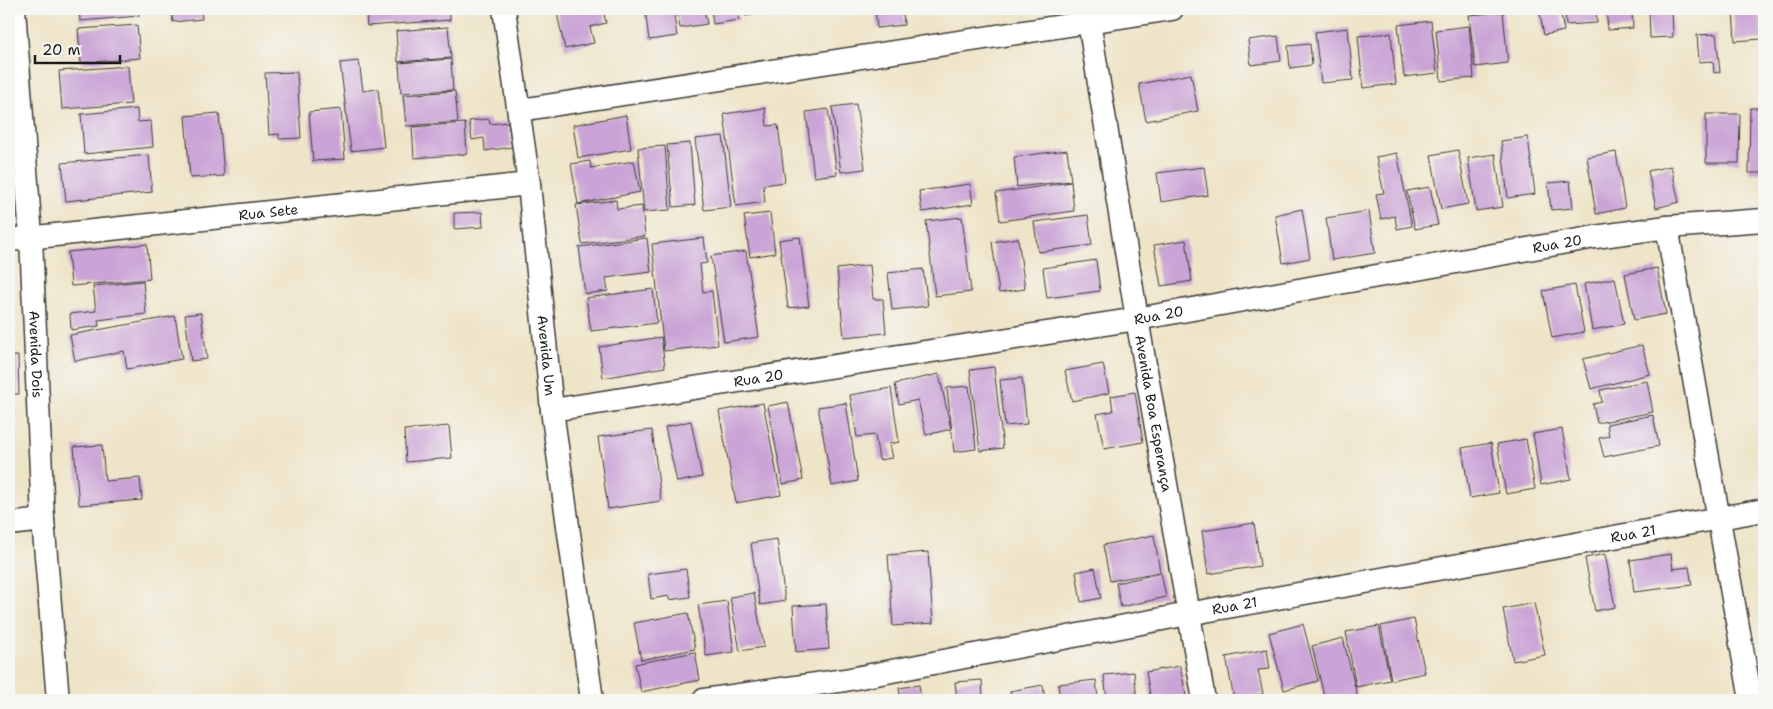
<svg xmlns="http://www.w3.org/2000/svg" width="1773" height="709" font-family="'Shantell Sans',sans-serif">
<style>
.building{fill:#caa4d6}
.lines{fill:none;stroke-linecap:round;stroke-linejoin:round}
.street-casing{stroke:#3c3a36;stroke-width:25}
.street{stroke:#fff;stroke-width:22}
.labels{text-anchor:middle;dominant-baseline:central;stroke-width:4.5;stroke-linejoin:round;paint-order:stroke}
.street-label{font-size:14px;fill:#1c1c1c;stroke:#f6f6f2}
</style>
<rect width="100%" height="100%" fill="#f6f6f2"/>
<filter id="ink" filterUnits="userSpaceOnUse"><feTurbulence type="fractalNoise" baseFrequency=".02" numOctaves="2"/><feDisplacementMap in="SourceGraphic" scale="10" xChannelSelector="R" yChannelSelector="G"/><feConvolveMatrix kernelMatrix="1 2 1 2 8 2 1 2 1" color-interpolation-filters="sRGB"/></filter>
<filter id="wash" filterUnits="userSpaceOnUse"><feTurbulence type="fractalNoise" baseFrequency=".0096" numOctaves="4" result="noise"/><feDisplacementMap in="SourceGraphic" scale="20" xChannelSelector="R" yChannelSelector="G"/><feGaussianBlur stdDeviation="1.12" result="paint"/><feColorMatrix in="noise" values="0 0 0 0 0 0 0 0 0 0 0 0 0 0 0 0 0 1.4 0 .05"/><feComposite in="paint" operator="in"/></filter>
<g filter="url(#wash)">
<rect width="100%" height="100%" fill="#eee4c8"/>
<g id="blocks">
<path class="building" d="M79,9H138L139,16L80,21Z
M171,9H201L202,19L173,22Z
M366,9H450V20L367,26Z
M556,9H603L606,23L590,27L594,43L565,49Z
M645,9H673L677,36L649,40Z
M677,9H704L707,24L680,28Z
M711,9H737L739,20L713,24Z
M744,9H771V12L745,16Z
M875,9H903L904,25L877,28Z
M1539,9H1560L1564,31L1544,35Z
M1565,9H1596L1597,23L1566,25Z
M1606,9H1640V12H1632L1633,28L1608,30Z
M1649,9H1672L1673,37L1650,38Z
M1733,9H1759L1762,39L1735,41Z
M1503,12L1508,63L1475,67L1469,15Z
M1431,21L1437,73L1404,77L1398,25Z
M137,25L140,58L81,63L78,29Z
M1469,26L1474,78L1441,81L1436,30Z
M448,27L451,58L398,62L396,31Z
M1348,28L1353,80L1321,83L1315,32Z
M1391,33L1396,84L1363,88L1358,36Z
M1716,34L1720,72L1714,73L1713,61L1699,62L1697,35Z
M1278,36L1281,61L1251,65L1248,40Z
M1310,44L1312,65L1290,68L1288,46Z
M451,59L453,90L401,93L399,63Z
M359,61L363,91L378,89L384,147L351,151L340,63Z
M128,66L131,104L62,109L59,71Z
M297,72L301,138L279,139V134L269,135L265,73Z
M1191,74L1198,111L1146,121L1139,84Z
M455,91L458,122L406,126L403,95Z
M856,104L865,169L841,172L832,107Z
M765,108L767,126L778,125L785,182L763,185L765,202L736,206L724,114Z
M1750,108H1764V173H1749Z
M137,109L138,122L151,121L153,147L84,154L81,114Z
M341,109L345,159L313,161L309,112Z
M828,109L837,174L814,177L806,112Z
M219,113L224,176L190,178L185,116Z
M1706,114H1740L1739,163H1706Z
M626,115L631,149L578,158L573,125Z
M489,119L490,124L508,122L512,147L485,151L484,138L472,140L469,121Z
M465,123L467,154L414,158L412,127Z
M723,136L731,207L704,210L695,139Z
M1528,137L1535,194L1508,198L1501,141Z
M690,143L695,205L673,207L667,145Z
M665,146L670,210L644,212L638,148Z
M1067,150L1071,181L1017,187L1014,157Z
M1458,150L1468,204L1441,209L1431,155Z
M1616,152L1625,208L1596,214L1587,157Z
M1397,153L1412,226L1397,229L1395,216L1381,219L1376,194L1384,193L1376,157Z
M1495,154L1503,207L1476,211L1468,158Z
M149,155L152,192L66,201L62,163Z
M590,161L591,168L634,161L640,192L578,204L571,164Z
M1671,166L1679,202L1656,208L1648,171Z
M1204,167L1208,195L1161,202L1157,173Z
M1570,181L1573,208L1551,210L1548,183Z
M1071,182L1074,211L1000,221L996,193Z
M970,184L973,204L922,212L919,191Z
M1430,187L1438,225L1415,229L1407,191Z
M616,200L617,209L642,206L645,236L582,244L576,205Z
M1302,209L1310,258L1283,263L1275,215Z
M1369,211L1375,253L1332,260L1326,218Z
M482,212L483,227L454,229V213Z
M770,213L775,253L750,257L744,216Z
M1088,215L1092,245L1038,252L1034,222Z
M962,217L971,292L935,296L926,221Z
M800,237L809,306L788,308L779,240Z
M647,238L651,272L606,278L608,291L585,294L579,247Z
M704,238L707,263L700,264L703,292L712,291L718,345L664,351L652,244Z
M1018,238L1025,289L999,293L992,242Z
M1186,240L1192,281L1161,286L1154,245Z
M147,244L150,279L71,286L68,252Z
M746,251L759,337L724,342L711,256Z
M1096,260L1100,291L1047,298L1043,268Z
M870,265L873,299H883L886,333L844,337L837,269Z
M1657,268L1666,314L1634,320L1625,274Z
M923,269L928,306L892,310L888,273Z
M1615,278L1624,324L1592,330L1584,284Z
M143,281L146,314L98,320L99,326L71,330L70,314L96,311L93,286Z
M1575,285L1584,332L1552,338L1543,291Z
M653,289L657,323L591,331L586,298Z
M201,313L207,359L191,361L185,315Z
M175,316L182,359L127,369L124,351L75,361L70,335Z
M661,337L665,367L603,378L599,347Z
M1642,345L1650,374L1591,389L1583,359Z
M9,356H18L19,394H9Z
M1103,364L1109,393L1072,401L1065,371Z
M994,367L1003,448L980,451L970,370Z
M939,374L951,429L926,435L918,400L899,404L895,384Z
M1022,378L1027,424L1005,426L1000,380Z
M1647,381L1653,412L1597,423L1593,404L1602,402L1600,390Z
M969,386L976,449L954,452L947,388Z
M891,388L899,442L889,444L892,458L879,460L875,435L857,437L850,395Z
M1135,392L1143,442L1104,449L1097,414L1113,411L1111,396Z
M788,402L803,480L783,484L768,406Z
M763,403L781,495L736,503L719,411Z
M846,403L858,481L832,486L818,407Z
M1653,415L1659,446L1604,457L1599,438L1609,436L1607,424Z
M691,421L702,477L677,482L665,427Z
M449,426L452,458L406,462L404,430Z
M1562,429L1571,479L1541,485L1533,434Z
M652,430L661,501L608,509L598,437Z
M1526,439L1535,489L1506,494L1497,444Z
M1491,443L1499,493L1470,498L1462,448Z
M102,445L105,481L140,478L142,500L79,505L74,447Z
M1254,523L1260,566L1208,574L1202,531Z
M1154,535L1160,572L1110,581L1103,545Z
M777,539L785,601L760,605L751,543Z
M928,552L933,623L893,626L888,555Z
M1605,554L1615,607L1595,611L1585,558Z
M1671,554L1673,569L1689,567L1692,585L1634,592L1630,560Z
M1095,568L1101,598L1081,602L1076,572Z
M686,569L690,597L669,600V596L651,599L648,574Z
M1161,573L1166,597L1121,607L1116,583Z
M754,593L764,647L740,651L730,597Z
M727,601L734,652L706,656L698,605Z
M1534,603L1545,655L1513,661L1503,609Z
M826,604L829,649L796,652L793,606Z
M688,613L695,649L641,660L634,623Z
M1414,619L1425,673L1391,680L1381,626Z
M1303,624L1318,681L1284,690L1269,633Z
M1379,626L1390,680L1356,687L1346,632Z
M1343,638L1358,699L1325,700L1312,646Z
M1267,649L1270,669L1258,670L1263,694L1234,699L1226,657Z
M695,652L700,680L641,692L635,664Z
M1180,666L1187,700H1151L1146,672Z
M1134,672L1137,700H1107L1104,675Z
M982,680L983,700H957L955,682Z
M1096,680L1098,700H1060L1058,684Z
M919,685L921,700H901L899,688Z
M1043,685L1045,700H1012L1010,691Z"/>
</g>
</g>
<g filter="url(#ink)">
<use href="#blocks" fill-opacity="0" stroke="#3c3a36" stroke-width="1"/>
<g class="lines">
<g class="street-casing">
<g id="street">
<path id="s1" d="M14,9L31,237L43,520L58,700"/>
<path id="s2" d="M504,9L529,184L552,410L592,700"/>
<path id="s3" d="M1087,9L1137,319L1204,700"/>
<path d="M520,110L1172,9"/>
<path d="M1667,227L1751,700"/>
<path id="s4" d="M9,240L529,184"/>
<path id="s5" d="M552,410L1137,319L1595,237L1667,227L1764,220"/>
<path d="M9,524L43,520"/>
<path id="s6" d="M704,700L845,680L1188,614L1764,510"/>
</g>
</g>
<use href="#street" class="street"/>
</g>
</g>
<g class="labels">
<g class="street-label">
<text stroke="none"><textPath href="#s4" startOffset="261">Rua Sete</textPath></text>
<text stroke="none"><textPath href="#s5" startOffset="1019">Rua 20</textPath></text>
<text stroke="none"><textPath href="#s5" startOffset="614">Rua 20</textPath></text>
<text stroke="none"><textPath href="#s1" startOffset="346">Avenida Dois</textPath></text>
<text stroke="none"><textPath href="#s2" startOffset="349">Avenida Um</textPath></text>
<text stroke="none"><textPath href="#s5" startOffset="209">Rua 20</textPath></text>
<text stroke="none"><textPath href="#s3" startOffset="410">Avenida Boa Esperança</textPath></text>
<text stroke="none"><textPath href="#s6" startOffset="944">Rua 21</textPath></text>
<text stroke="none"><textPath href="#s6" startOffset="539">Rua 21</textPath></text>
</g>
</g>
<rect width="1773" height="709" fill="none" stroke="#f6f6f2" stroke-width="30"/>
<path d="M35 55v8h85v-8" fill="none" stroke="#1c1c1c" stroke-width="2.5"/>
<text x="42" y="55" font-size="15" fill="#1c1c1c" stroke="#f6f6f2" stroke-width="4" paint-order="stroke">20 m</text>
</svg>
